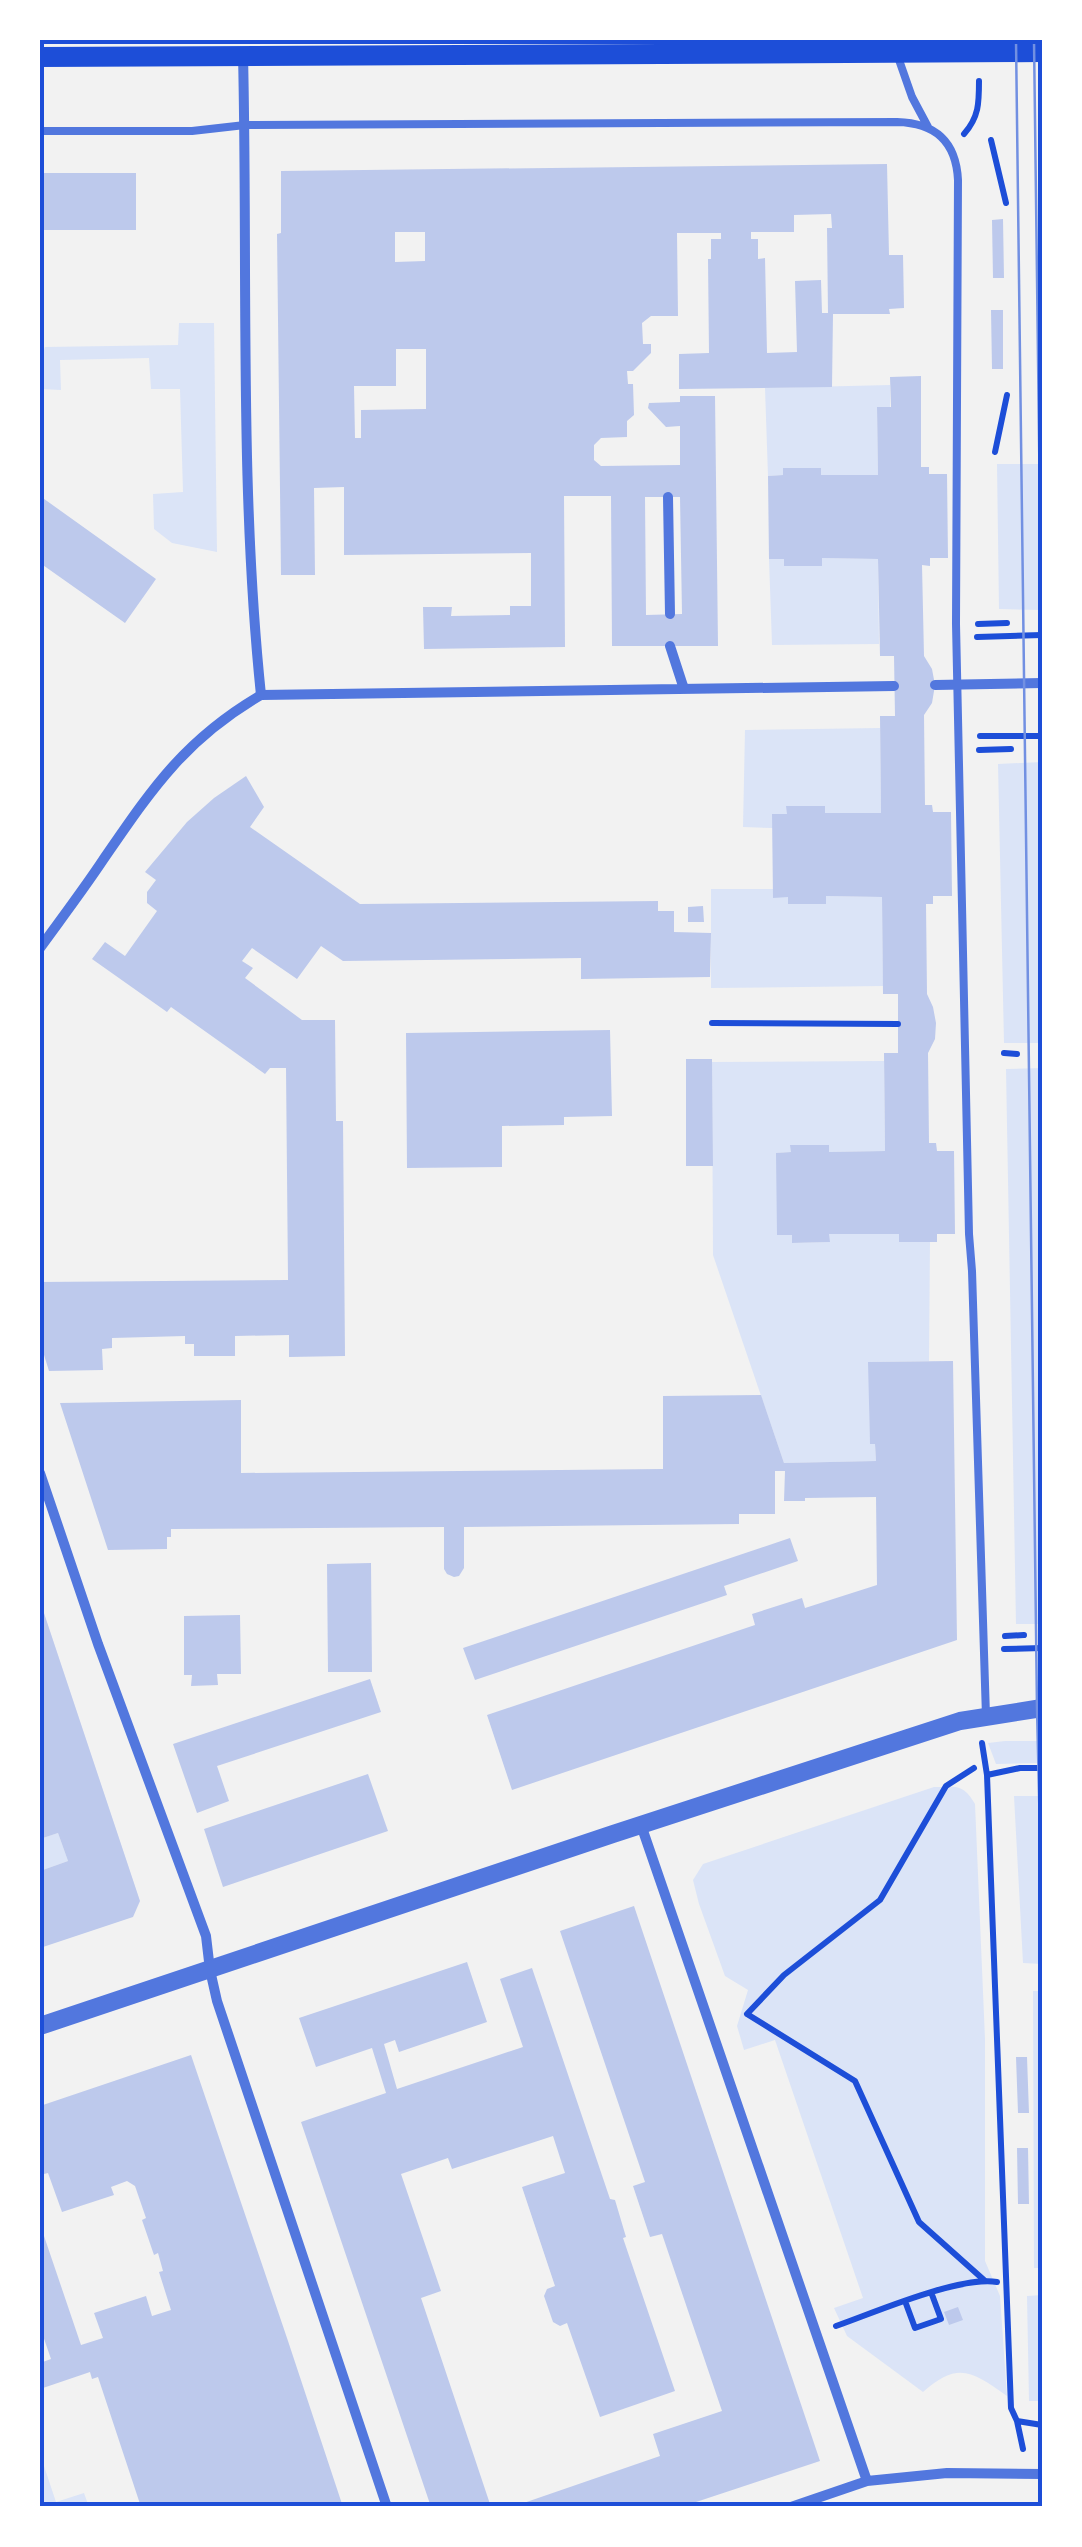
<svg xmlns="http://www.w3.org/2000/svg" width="1082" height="2547" font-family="'Source Sans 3',sans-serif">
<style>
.green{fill:#dbe4f7}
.building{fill:#bdc9ec;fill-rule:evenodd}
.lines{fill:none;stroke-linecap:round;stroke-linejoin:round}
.path{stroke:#1d4ed8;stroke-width:6}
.service{stroke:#5277de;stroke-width:8}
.minor{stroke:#5277de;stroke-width:10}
.tertiary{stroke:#5277de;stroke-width:18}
.secondary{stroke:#1d4ed8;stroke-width:20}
.tram{stroke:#7290e2;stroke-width:2.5}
.neatline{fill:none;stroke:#1d4ed8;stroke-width:4}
</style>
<rect width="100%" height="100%" fill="#f2f2f2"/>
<path class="green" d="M179,323H214L217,552L172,543L154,529L153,494L183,492L180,389H151L149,358L60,360L61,390L40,389V361L45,347L178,345Z
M890,385V407L877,408L878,475H821L820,468H784L783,475L768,476L765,388Z
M997,464H1042V610L999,609Z
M822,558L878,559L879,644L772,645L769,559H784L785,566H821Z
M880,728L881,813H825L824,806H787V814H772L773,828L743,827L745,730Z
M1042,762V1043H1004L998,764Z
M711,889H773V897H788L789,904H825L826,896L882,897L883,986L711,988Z
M884,1061L885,1151L829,1152L828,1145H791V1152L777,1153L778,1235H792L793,1243L829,1242V1234H899V1242H930L929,1361L869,1362L870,1443L875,1444L876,1461L784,1463L713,1255L712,1062Z
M1042,1068V1624H1016L1006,1069Z
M1005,1741H1042V1763L996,1764L988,1743Z
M934,1787C956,1787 963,1783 975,1804L985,2039V2261L1000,2296L1007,2396C972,2371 958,2361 923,2392L847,2336L834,2308L863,2298L775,2040L744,2050L737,2026L748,1990L725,1976L699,1904L693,1880L703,1864Z
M1014,1796H1042V1964L1023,1963Z
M58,1833L68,1861L40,1871V1839Z
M1033,1991H1042V2268H1034Z
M1042,2295V2401H1029L1027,2296Z
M40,2454L56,2502L84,2493L89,2507H40Z"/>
<path class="building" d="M887,164L889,255H903L904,308L889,309L890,314H833L832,387L679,389V354L709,353L708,259H711V239H721V233H677L678,316H651L642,323L643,344H651V353L633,371H627L628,384H633L634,415L627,421V437L601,438L594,445V460L601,466L680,465V426L666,427L648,408L649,403L680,402V396H715L718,646H612L611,496H564L565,647L424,649L423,607H452L451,616L510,615V606H531V553L344,555V487L314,488L315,575H281L277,234L281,233V171ZM831,214L832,228H827L828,313H822L821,280L795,281L797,352L767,353L765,258L758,259V239H751V232H794V215ZM395,232H425V261L395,262ZM396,349H426V409L361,410V438H355L354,386H396ZM645,497H680L682,614L646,615Z
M40,173H136V230H40Z
M1003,219L1004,278H993L992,220Z
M991,310H1003V369H992Z
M921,376V467H929V474H947L948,558H930V566L922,565L924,656L932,669L935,685L932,703L924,715L925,805H932L933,812H951L952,896H933V904H926L927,994L933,1007L936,1023L935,1039L928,1053L929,1143H936L937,1151H954L955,1234H937V1242H899V1234H829L830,1242L792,1243V1235H777L776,1153L791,1152L790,1145H829V1152L885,1151L884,1053H898V994H883L882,897L826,896V904H788V897L773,898L772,814H787L786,806H825V813H881L880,716H895L894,656H880L878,559L822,558V566H784V559H769L768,476L783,475V468H821V475H878L877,407H891L890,377Z
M40,496L156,579L125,623L40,563Z
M246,776L264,807L250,827L360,904L658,901V911H674V932L711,933L710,977L581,979V958L343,961L321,946L297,979L252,948L242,961L253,968L245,978L302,1020H335L336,1121H343L345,1356L289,1357V1335L235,1336V1356H194V1344H185V1336L112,1338V1348L102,1349L103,1370L49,1371L40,1342V1282L288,1280L286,1068H270L265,1074L171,1007L167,1012L92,959L105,942L125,956L157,911L147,903V892L156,880L145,872L187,822L214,798Z
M703,906L704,922H688V907Z
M610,1030L612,1116L564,1117V1125L502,1126V1167L407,1168L406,1033Z
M686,1059H712L713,1166H686Z
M953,1361L957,1640L512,1790L487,1715L755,1625L752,1614L802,1598L805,1608L877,1585L876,1497L805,1498V1501H784L785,1471H775V1514H739V1524L464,1527V1568L459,1576L454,1577L447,1574L444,1569V1527L171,1529V1537H167V1549L108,1550L60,1403L241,1400V1473L663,1469V1396L761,1395L784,1463L876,1461L875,1444H870L868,1362Z
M790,1538L798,1561L724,1586L727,1595L475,1680L463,1648Z
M371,1563L372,1672H328L327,1564Z
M41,1604L140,1901L133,1917L40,1948V1871L68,1861L58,1833L40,1839Z
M240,1615L241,1674H217L218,1685L191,1686L192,1675H184V1616Z
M370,1679L381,1712L217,1766L229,1801L197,1813L173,1744Z
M368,1774L388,1831L223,1887L204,1829Z
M634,1906L820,2461L681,2507H512L660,2456L653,2434L722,2411L662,2234L650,2237L633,2186L645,2182L560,1931Z
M467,1962L487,2022L399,2052L395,2040L384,2044L397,2089L523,2047L500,1979L532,1968L610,2199L615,2200L626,2237L623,2238L675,2391L600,2417L567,2323L560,2326L553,2322L544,2296L547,2289L555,2286L522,2187L565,2173L553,2136L452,2169L448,2158L401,2174L441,2291L421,2298L491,2507H431L301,2122L386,2093L372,2048L316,2067L299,2018Z
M191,2055L288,2341L343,2507H141L98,2377L92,2379L90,2372L40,2389V2363L51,2359L40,2327V2234L43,2233L81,2345L103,2338L94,2313L146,2296L152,2316L171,2310L159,2272L163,2271L158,2253L154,2255L142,2220L146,2218L135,2186L127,2181L111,2187L114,2195L62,2212L48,2173L40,2175V2106Z
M1016,2057H1027L1029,2113H1018Z
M1017,2148H1028L1029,2204H1018Z
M958,2307L963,2320L949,2325L944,2312Z"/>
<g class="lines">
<path class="path" d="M964,134C979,117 979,103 979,81
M991,140L1006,203
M995,452L1007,395
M978,624L1007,623
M977,637L1042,635
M980,736H1042
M979,750L1011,749
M712,1023L898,1024
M1004,1053L1017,1054
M1005,1636L1024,1635
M1004,1649L1042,1648
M982,1743L987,1775L1020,1768H1042
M974,1768L946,1786L880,1900L784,1975L747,2014L855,2081L919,2222L984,2280
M987,1775L1011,2408L1017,2421
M905,2301L915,2328L941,2319L931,2292
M836,2326C876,2312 958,2276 997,2282
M1023,2449L1017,2421L1042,2425
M1009,2507V2506"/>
<path class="service" d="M898,57L912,97L928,127
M40,131H192L245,125L897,122C935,123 956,141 958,180L956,624L969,1234L972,1271L986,1716"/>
<path class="minor" d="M243,55C248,268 239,483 261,695
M668,497L670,614
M670,646L684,689
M935,685L1042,683
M40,948C61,919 83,890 103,860C152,789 184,740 261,695L894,686
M40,1473L98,1644L206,1936L210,1970L217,2001L387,2507
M641,1825L867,2481
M791,2507L867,2481L947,2473L1042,2474"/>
<path class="tertiary" d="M40,2026L613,1834L960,1721L1042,1708"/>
<path class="secondary" d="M40,57L1042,52"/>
<path class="tram" d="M1016,40L1037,1708L1042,1920
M1034,40L1042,671
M1042,746V753"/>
</g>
<rect width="1082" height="2547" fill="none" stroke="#ffffff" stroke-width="85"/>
<rect x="42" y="42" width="998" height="2462" class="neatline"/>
</svg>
